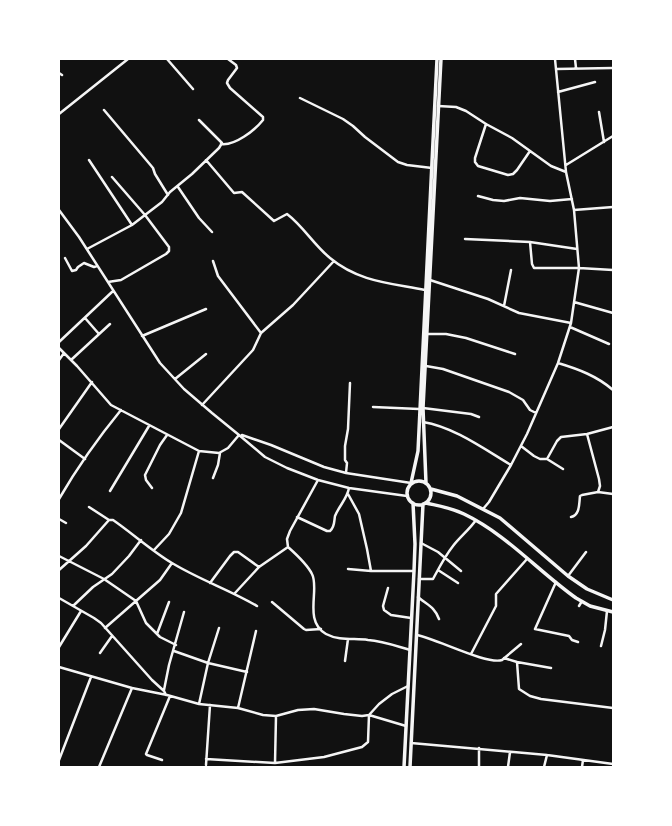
<svg xmlns="http://www.w3.org/2000/svg" width="672" height="826" font-family="Arial,sans-serif">
<style>
.lines{fill:none;stroke-linecap:round;stroke-linejoin:round}
.minor{stroke:#f5f5f5;stroke-width:2.5}
.secondary{stroke:#f5f5f5;stroke-width:3.5}
</style>
<rect width="100%" height="100%" fill="#111"/>
<g class="lines">
<path class="minor" d="M167,59L193,89
M575,59L576,68
M556,69L613,68
M59,73L62,75
M558,92L595,82
M300,98L343,119L353,126L365,137L398,162L407,165L432,168
M438,106L456,107L466,111L486,124L512,138L551,166L566,172
M104,110L153,168L155,174L168,195
M599,112L604,142
M59,114L128,59
M486,124L475,158V162L478,166L508,175L513,174L517,170L530,151
M221,144C235,146 255,130 263,120V117L230,88L227,83L228,80L237,68L236,65L228,59
M89,160L132,225
M206,160L234,193L242,192L274,221L287,214C303,226 314,245 330,258C359,282 390,283 425,290
M566,165L613,136
M178,187L199,218L212,232
M478,196L493,200L504,201L520,198L550,201L572,199
M59,210L79,237L160,363L184,389L212,413L239,435L265,457L287,468L318,480L349,488L407,496
M574,210L613,207
M465,239L530,242L577,249
M530,242L532,264L534,268H579L613,270
M87,249L132,225L145,215L162,202L170,192L192,174L219,148L222,143L199,120
M65,258L72,271L76,270L78,267L84,263L94,267L97,266
M430,280L488,299L519,313L571,323
M108,282L121,280L166,254L169,251V247L145,215L112,177
M574,302L613,313
M504,306L511,270
M85,318L99,334
M570,327L609,344
M261,333L293,305L334,261
M428,334H446L466,338L515,354
M142,336L206,309
M59,342L113,291
M59,348L77,366L111,405L199,451L219,453L228,448L239,435
M59,360L64,353
M71,360L110,324
M558,363C578,369 597,376 613,390
M426,366L443,369L509,392L523,400L530,410L536,413
M175,379L206,354
M202,405L253,350L261,333L218,276L213,261
M373,407L419,409
M423,408L471,414L479,417
M423,422C454,427 484,449 511,465
M59,429L92,382
M587,434L599,479L600,486L598,492
M242,435L271,445L324,467L346,473L411,483
M59,440L85,459
M521,446L534,456L540,459H547L563,469
M547,459L557,441L561,437L587,434L613,427
M346,473L347,463L345,460V446L348,429L350,383
M213,478L218,465L220,453
M152,488L146,480L145,475L160,445L167,435
M110,491L149,426
M348,494L359,514L367,549L371,571
M59,499C77,468 98,438 121,410
M89,507L109,520H113C132,533 153,552 172,563C200,580 230,590 257,606
M483,509L489,502L511,465L527,434L558,363L571,323L579,268L574,210L566,172L555,59
M297,517L327,531H330C335,527 334,521 335,516C339,506 347,499 349,488
M571,517C580,515 579,504 580,496L582,495L598,492L613,494
M59,519L66,523
M421,543L438,552L461,571
M288,547C297,555 307,564 312,574C320,589 303,621 326,634C339,641 355,638 368,640C383,641 396,646 410,650
M154,550L169,534L181,513L199,451
M59,556L104,579L136,601L146,623L160,637L176,645
M348,569L371,571H414
M59,570L86,546L109,520
M438,570L458,583
M568,576L586,552
M419,579H433C439,568 445,556 453,546C460,537 469,530 476,520
M556,582L535,629L569,636L572,640L578,642
M210,583L230,556L234,552H238L259,567
M388,588L383,606L384,610L391,615L411,618
M235,593L259,567L288,547L287,539L290,531L318,480
M418,597C427,605 435,607 439,619
M59,598L94,618L101,623L152,680L164,691L166,695
M272,602L304,629L306,630L321,629
M73,606L93,587L112,574L129,556L141,540
M579,606L582,601
M105,628L160,580L172,563
M157,634L169,602
M417,635C437,639 487,665 502,660L521,644
M601,646L605,630L607,611
M59,647L81,611
M174,651L208,663L247,672
M100,653L112,636
M471,654L496,606V594L527,559
M504,658L517,662L519,689L530,696L541,699L613,708
M345,661L348,639
M517,662L551,668
M59,667L132,688L167,695L199,704L238,708L263,715L276,716L298,710L314,709L344,714L362,716L369,715L379,704L392,694L408,686
M164,690L169,665L184,612
M199,704L208,663L219,628
M238,708L256,631
M411,743L547,755L613,764
M479,748V767
M206,759L275,763L324,757L362,747L368,742L369,715L406,726
M59,760L91,677
M162,760L147,755L146,754L170,696
M275,763L276,716
M206,765L210,705
M99,767L132,688
M508,767L510,752
M544,767L547,755
M582,767L583,760"/>
<path class="secondary" d="M407 493a12 12 0 1 1 24 0a12 12 0 1 1-24 0Z
M411,483L418,451L437,59
M426,483L423,408L441,59
M431,489L457,496L500,518L568,576L587,589L613,600
M426,503C439,506 452,508 464,514C506,534 538,571 576,598L590,606L613,612
M404,767L414,571L415,544L413,503
M410,767L423,504"/>
</g>
<rect width="672" height="826" fill="none" stroke="#ffffff" stroke-width="120"/>
</svg>
